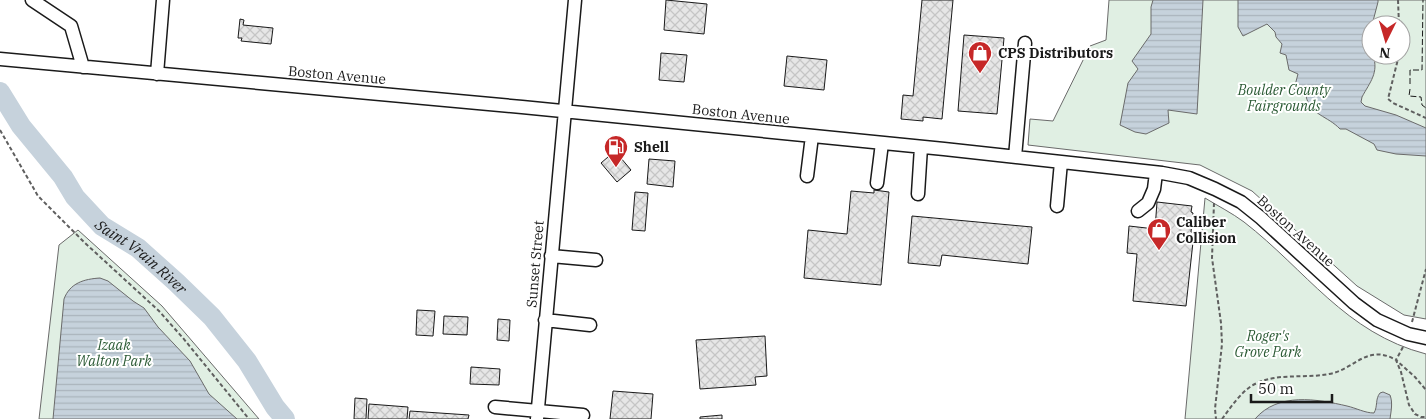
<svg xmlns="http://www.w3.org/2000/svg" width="1426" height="419" font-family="'IBM Plex Serif',serif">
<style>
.green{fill:#e0efe3;stroke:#6a6a6a;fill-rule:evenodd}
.water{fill:url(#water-rules);stroke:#6a6a6a}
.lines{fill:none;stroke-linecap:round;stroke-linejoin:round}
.river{stroke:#c6d2dc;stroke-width:20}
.building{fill:url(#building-cross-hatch);stroke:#1a1a1a}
.minor-casing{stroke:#1a1a1a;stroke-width:15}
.path{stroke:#5f5f5f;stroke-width:2;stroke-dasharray:4 2.5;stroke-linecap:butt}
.minor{stroke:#fff;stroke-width:12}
.fence{stroke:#1a1a1a;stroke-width:1;stroke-dasharray:6 2.5;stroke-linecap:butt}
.labels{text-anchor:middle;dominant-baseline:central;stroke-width:4;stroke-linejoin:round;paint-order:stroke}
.poi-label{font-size:14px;font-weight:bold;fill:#1a1a1a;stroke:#fff;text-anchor:start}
.street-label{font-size:14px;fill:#1a1a1a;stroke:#fff}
.park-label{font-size:14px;font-style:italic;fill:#2b5a34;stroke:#fff}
.water-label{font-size:15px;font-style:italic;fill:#1a1a1a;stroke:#fff}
</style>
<defs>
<pattern id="water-rules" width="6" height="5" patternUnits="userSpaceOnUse" patternTransform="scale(1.25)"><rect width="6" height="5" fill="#c6d2dc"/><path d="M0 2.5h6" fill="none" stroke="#aab4bc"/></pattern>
<pattern id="building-cross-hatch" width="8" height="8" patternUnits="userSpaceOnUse" patternTransform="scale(1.25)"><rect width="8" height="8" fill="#e6e6e6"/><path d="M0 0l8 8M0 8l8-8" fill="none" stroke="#c5c5c5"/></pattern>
</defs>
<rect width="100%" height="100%" fill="#fff"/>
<path class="green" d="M1109,0H1426V319L1404,315L1357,286L1252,191L1200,165L1028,145L1030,119L1053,121L1090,46L1106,40ZM1371,25H1401V55H1371Z
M1205,198C1218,206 1232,213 1244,222C1306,270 1345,333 1426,354V419H1185Z
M78,230L162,306L259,419H39L59,245Z"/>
<path class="water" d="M1153,0H1203L1197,114L1168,110L1169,123L1146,134L1135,132L1120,125L1128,83L1138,69L1132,61L1151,34V7Z
M1238,0H1378V2L1372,25H1371L1368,39L1371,47V55H1373C1379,73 1370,82 1362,97L1361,102L1365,106L1396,115L1426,128V156L1396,154L1377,150L1374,144L1346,129H1340C1328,116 1310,115 1306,96L1300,95L1294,89L1298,74L1289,70L1286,55L1280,53L1282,44L1276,37L1275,32L1267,24L1243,36L1238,27Z
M100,278L108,281L133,301L144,308L158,327L190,361L209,394L237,419H53L64,299C70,283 84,279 100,278Z
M1383,392L1390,395C1393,403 1391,411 1390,419H1255C1278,392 1317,399 1347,406C1356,408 1365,413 1374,413C1378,406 1375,399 1380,393Z"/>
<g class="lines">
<path class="river" id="s1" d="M0,92L21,126L63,177L75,197L102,226L138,248L176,282L212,317L247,361L275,407L285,419"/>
</g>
<path class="building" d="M666,0L707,4L704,34L664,30Z
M922,0H953L942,119L923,117V121L901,119L903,95L913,96Z
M240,19L244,20L243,25L273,28L271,44L241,41L242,38H238Z
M964,35L1004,38L997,114L958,111Z
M661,53L687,55L684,82L659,80Z
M787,56L827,60L824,90L784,86Z
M615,151L631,170L617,182L601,163Z
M649,159L675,161L673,187L647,184Z
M874,190L889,192L881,285L804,278L808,230L847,234L851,191L874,193Z
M635,192L648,193L645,231L632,230Z
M1157,202L1192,206L1191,212L1193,213L1191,232L1194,233L1186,306L1133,301L1137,254L1127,253L1129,226L1155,229Z
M912,216L1032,227L1028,264L942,255L940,266L908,263Z
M417,310L435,311L433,336L416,335Z
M444,316L468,317L467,335L443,334Z
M498,319L510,320L509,341L497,340Z
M765,336L767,376L755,377L756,385L700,389L696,340Z
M471,367L500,369L499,385L470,384Z
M613,391L653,394L651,419H610Z
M355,398L367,399L366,419H354Z
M369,404L408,407L407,419H368Z
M410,411L469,415L468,419H409Z
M722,415V419H700V417Z"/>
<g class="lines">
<g class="minor-casing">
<path id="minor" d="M32,0L71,26L83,67
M0,59L522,107L944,149L1162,173L1189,178L1215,189L1241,202L1261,218L1354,303L1377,320L1408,334L1426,338
M157,74L163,0
M1015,157L1025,43
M807,176L812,136
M877,183L882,143
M918,194L921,147
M1057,206L1061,162
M1138,211L1148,203L1154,189L1156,173
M551,256L596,260
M545,320L590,325
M495,407L583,415
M537,419L575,0"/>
</g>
<path class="path" d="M1398,0L1399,25
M1399,55L1388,99L1393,103L1426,118
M0,130L38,196L85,243L159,311L183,338L249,419
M1214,203L1212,258L1221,323L1222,344L1215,409L1216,419
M1412,322L1426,269
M1403,347L1396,360L1415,377L1426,390
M1222,419C1231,407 1240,393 1253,385C1277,372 1303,379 1329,374C1354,370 1367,343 1396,360L1401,372L1409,405L1415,414L1421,417H1426"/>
<use href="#minor" class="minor"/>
<path class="fence" d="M1410,84V70H1422L1423,0
M1410,89L1409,96L1421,97L1422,105L1426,108"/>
</g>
<defs>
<g id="shop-pin" transform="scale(1.25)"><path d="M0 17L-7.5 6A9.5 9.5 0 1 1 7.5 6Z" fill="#c62828" stroke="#fff"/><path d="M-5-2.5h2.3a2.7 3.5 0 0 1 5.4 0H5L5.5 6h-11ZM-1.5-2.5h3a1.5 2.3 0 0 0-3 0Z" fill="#fff"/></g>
<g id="fuel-pin" transform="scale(1.25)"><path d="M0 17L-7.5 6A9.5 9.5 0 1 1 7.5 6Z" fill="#c62828" stroke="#fff"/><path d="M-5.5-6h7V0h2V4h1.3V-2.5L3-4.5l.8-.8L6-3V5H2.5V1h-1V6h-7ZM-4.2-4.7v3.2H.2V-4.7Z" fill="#fff"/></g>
</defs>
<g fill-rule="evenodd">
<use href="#shop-pin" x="980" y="53"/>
<use href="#fuel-pin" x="616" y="147"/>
<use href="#shop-pin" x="1159" y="230"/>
</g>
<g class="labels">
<g class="poi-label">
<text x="998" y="53">CPS Distributors</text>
<text x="634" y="147">Shell</text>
<text x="1176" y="222">Caliber<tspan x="1176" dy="16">Collision</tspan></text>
</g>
<g class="street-label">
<text transform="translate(337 75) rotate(5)">Boston Avenue</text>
<text transform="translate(741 114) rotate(6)">Boston Avenue</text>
<text transform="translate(1296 231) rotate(42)">Boston Avenue</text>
<text transform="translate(535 264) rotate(-85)">Sunset Street</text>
</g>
<g class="park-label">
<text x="1284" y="90">Boulder County<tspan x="1284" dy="16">Fairgrounds</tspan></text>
<text x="1268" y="336">Roger's<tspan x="1268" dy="16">Grove Park</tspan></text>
<text x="114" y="345">Izaak<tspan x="114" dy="16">Walton Park</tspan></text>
</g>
<g class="water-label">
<text stroke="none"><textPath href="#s1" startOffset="219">Saint Vrain River</textPath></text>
</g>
</g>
<g transform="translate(1386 40) rotate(185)"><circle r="24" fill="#ffffff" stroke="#a3a3a3"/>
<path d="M0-4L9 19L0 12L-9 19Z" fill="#c62828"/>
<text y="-8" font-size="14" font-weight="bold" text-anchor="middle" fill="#1a1a1a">N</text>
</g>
<path d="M1251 394v8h81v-8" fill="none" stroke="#1a1a1a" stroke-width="2.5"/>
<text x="1258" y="394" font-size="15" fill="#1a1a1a" stroke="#ffffff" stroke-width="4" paint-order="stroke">50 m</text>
</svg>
